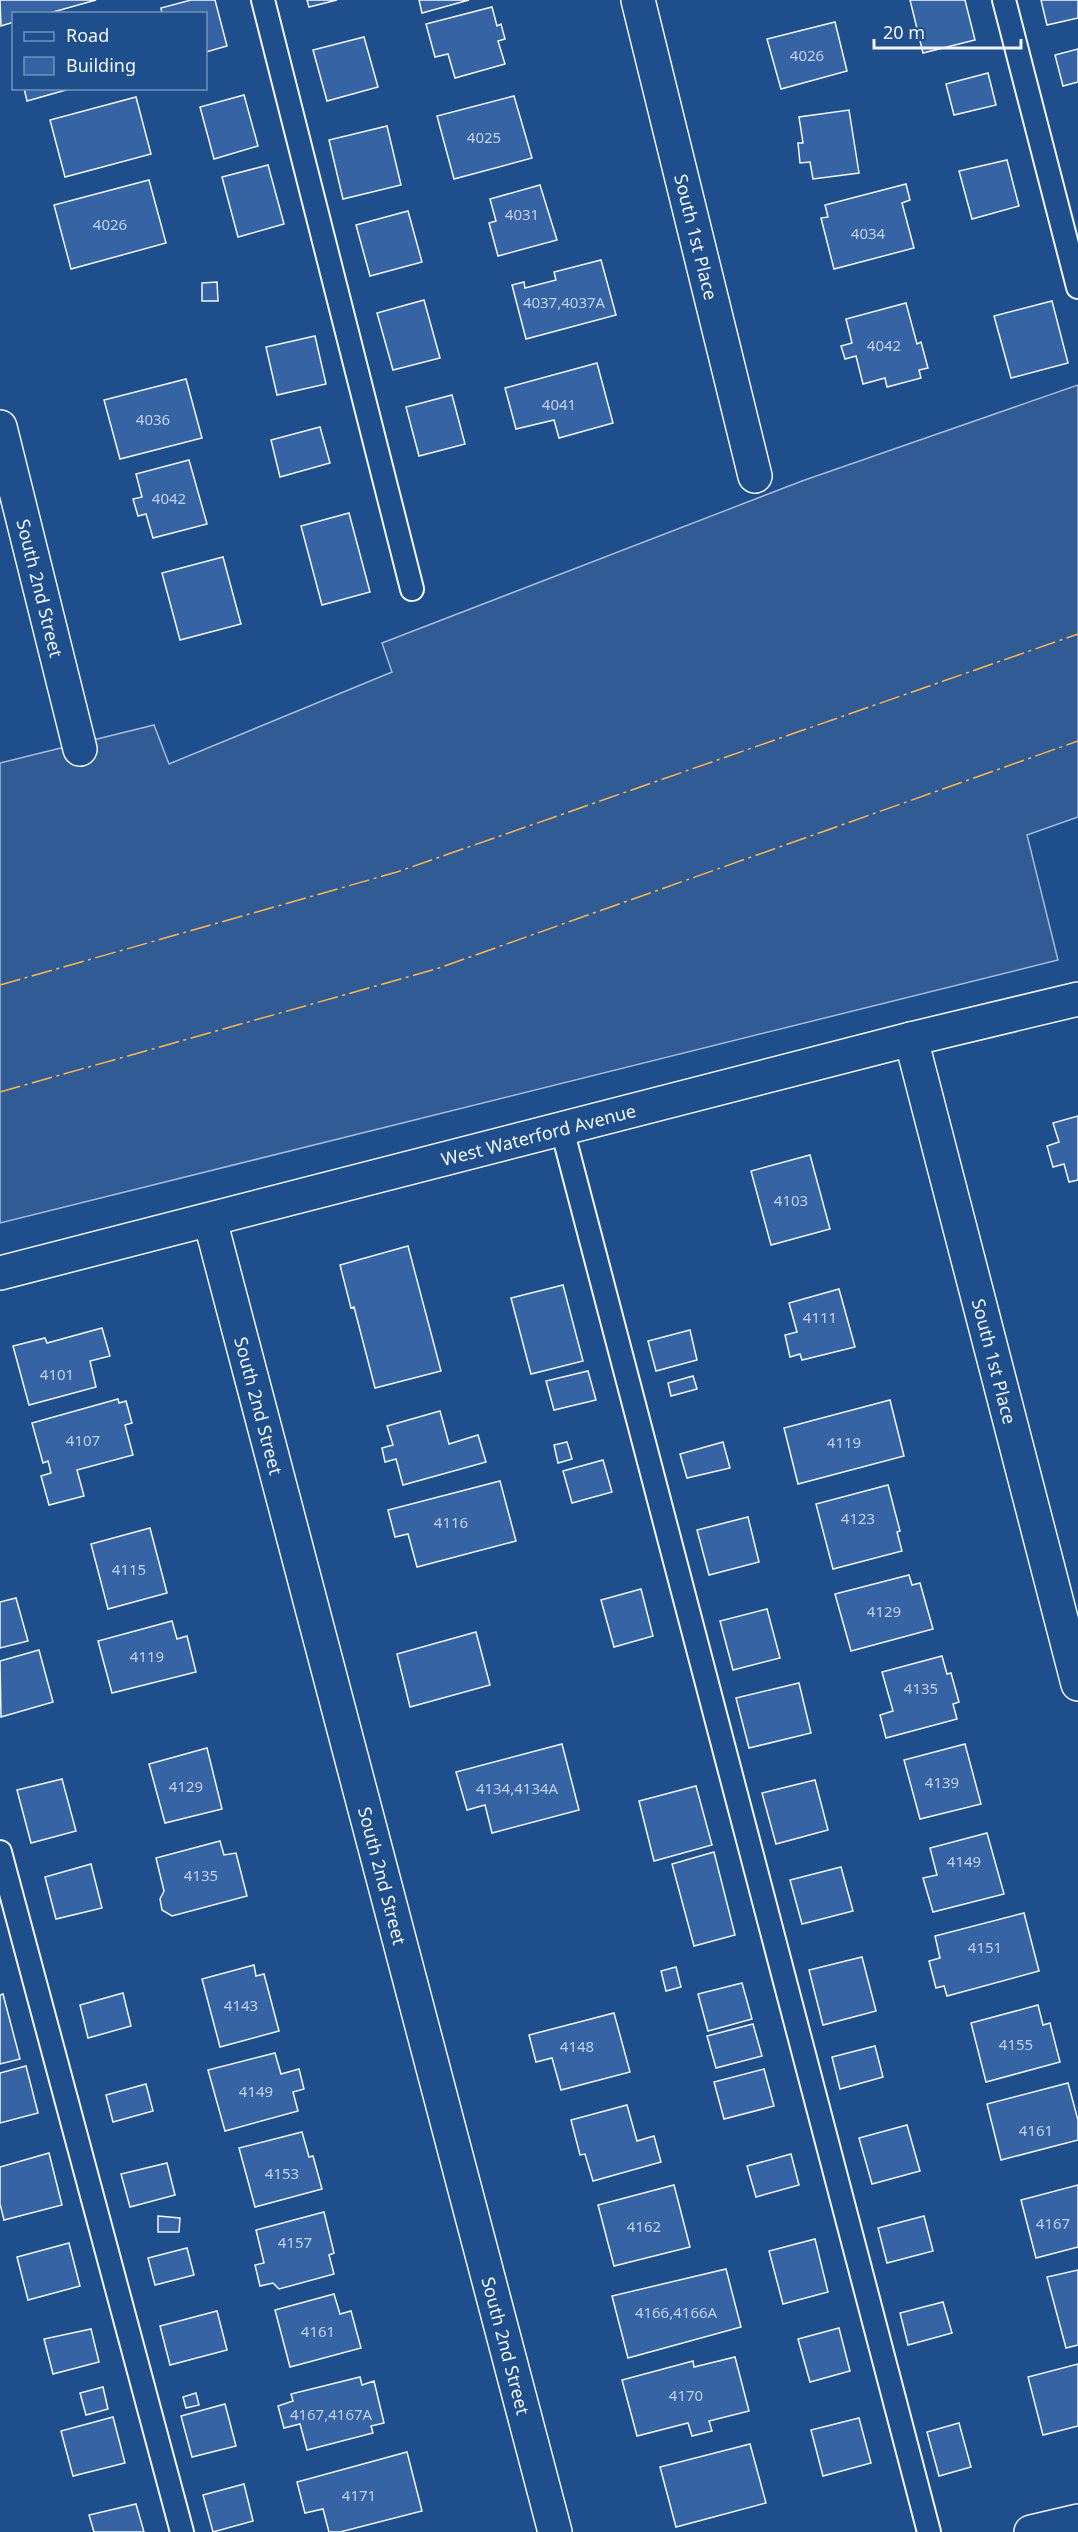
<svg xmlns="http://www.w3.org/2000/svg" width="1078" height="2532" font-family="'Noto Sans',sans-serif">
<style>
.built{fill:#305b95;stroke:#a8bbd7;stroke-width:1.5}
.building{fill:#3563a3;stroke:#f2f6ff;stroke-width:1.5}
.lines{fill:none;stroke-linecap:round;stroke-linejoin:round}
.lane-casing{stroke:#f2f6ff;stroke-width:26}
.street-casing{stroke:#f2f6ff;stroke-width:36}
.lane{stroke:#1f4e8c;stroke-width:22}
.street{stroke:#1f4e8c;stroke-width:33}
.power{stroke:#ffb74d;stroke-width:1.5;stroke-dasharray:21 4.5 3 4.5;stroke-linecap:butt}
.labels{text-anchor:middle;dominant-baseline:central;stroke-width:4.5;stroke-linejoin:round;paint-order:stroke}
.number-label{font-size:15px;fill:#c3d1e8}
.street-label{font-size:18px;fill:#f2f6ff;stroke:#1f4e8c}
</style>
<rect width="100%" height="100%" fill="#1f4e8c"/>
<path class="built" d="M1078,385V817L1027,835L1058,960L0,1223V763L154,725L169,764L392,672L382,643L802,481Z"/>
<path class="building" d="M0,0H96L46,14H14V22L1,26Z
M191,0H215L227,46L206,52V14H162L161,8Z
M307,0H337L309,7Z
M419,0H469L422,13Z
M910,0H965L975,40L923,53Z
M1041,0H1078V18L1047,25Z
M492,7L497,26L501,24L505,39L498,41L505,64L455,78L448,54L435,57L426,24Z
M835,22L847,71L781,89L767,39Z
M364,37L378,87L327,101L313,50Z
M1078,49V82L1063,86L1055,55Z
M988,73L996,105L954,115L946,84Z
M24,88H73L27,101Z
M244,95L258,146L214,159L200,107Z
M514,96L532,158L454,179L437,116Z
M136,97L151,154L65,177L50,120Z
M849,110L859,173L813,179L810,162L800,163L798,143H803L799,117Z
M387,126L401,185L343,199L329,140Z
M1007,160L1019,206L972,219L959,171Z
M268,165L284,224L238,237L222,177Z
M149,180L166,243L71,269L54,205Z
M906,184L910,200L902,203L914,248L834,269L821,218L828,217L825,205Z
M540,185L557,240L498,256L489,223L496,221L490,199Z
M408,211L422,262L370,276L356,225Z
M601,260L616,315L526,339L512,285L524,282L525,288L556,280L554,272Z
M217,282L218,301H202V283Z
M424,300L440,358L393,370L377,313Z
M1052,301L1068,363L1011,378L994,316Z
M906,303L917,344L921,342L928,368L919,370L921,378L887,387L885,378L863,384L856,356L845,359L841,346L852,343L846,319Z
M315,336L326,384L277,395L266,347Z
M597,363L613,423L559,438L554,420L516,429L505,388Z
M186,379L202,438L120,459L104,400Z
M452,395L465,444L419,456L406,407Z
M320,427L330,463L280,477L271,440Z
M189,460L207,524L153,538L146,514L138,516L133,499L142,497L136,474Z
M349,513L370,592L322,605L301,526Z
M223,557L241,624L180,640L162,573Z
M1078,1116V1180L1069,1182L1064,1164L1053,1167L1047,1146L1059,1142L1053,1123Z
M810,1155L830,1229L771,1245L751,1171Z
M408,1246L441,1371L375,1388L354,1307L351,1308L340,1265Z
M563,1285L583,1361L531,1374L511,1298Z
M839,1289L855,1347L802,1360L800,1354L790,1357L785,1335L797,1332L789,1303Z
M102,1328L110,1356L90,1361L96,1387L29,1405L13,1346L45,1338L47,1343Z
M690,1330L697,1360L656,1371L648,1341Z
M588,1371L596,1400L554,1410L546,1381Z
M693,1376L697,1389L671,1396L668,1383Z
M118,1399L119,1403L126,1401L132,1423L125,1425L133,1455L77,1470L84,1496L49,1505L41,1476L51,1473L48,1461L43,1463L32,1423Z
M890,1400L904,1456L798,1484L784,1428Z
M440,1411L449,1444L478,1435L486,1462L403,1485L396,1459L385,1462L382,1448L393,1445L387,1426Z
M567,1442L572,1459L558,1463L554,1445Z
M723,1442L730,1468L687,1478L680,1454Z
M603,1460L612,1492L572,1503L563,1471Z
M500,1481L516,1541L417,1567L408,1534L395,1537L388,1510Z
M888,1485L900,1531L897,1532L902,1551L833,1569L816,1504Z
M748,1517L759,1562L709,1575L697,1530Z
M150,1528L167,1593L108,1609L91,1544Z
M909,1575L912,1585L920,1583L933,1629L851,1651L835,1594Z
M641,1589L653,1636L614,1647L601,1600Z
M16,1598L28,1641L0,1648V1602Z
M767,1609L780,1658L733,1670L720,1621Z
M172,1621L177,1639L187,1636L196,1672L112,1693L98,1641Z
M476,1632L490,1685L410,1707L397,1654Z
M39,1650L53,1702L1,1717L0,1661Z
M942,1656L947,1674L951,1673L959,1702L953,1704L957,1719L886,1738L880,1715L893,1711L882,1672Z
M799,1683L811,1733L749,1748L736,1698Z
M562,1744L579,1810L492,1833L485,1805L467,1810L456,1772Z
M965,1744L981,1804L920,1819L904,1760Z
M207,1748L222,1809L165,1823L149,1764Z
M62,1779L76,1831L31,1843L17,1790Z
M815,1780L828,1830L776,1844L762,1793Z
M696,1786L712,1845L654,1861L639,1801Z
M987,1833L1004,1894L933,1912L923,1878L937,1875L930,1848Z
M220,1841L224,1855L236,1853L247,1896L172,1916L162,1910L160,1899L164,1891L156,1858Z
M714,1852L735,1935L694,1946L672,1864Z
M91,1864L102,1908L56,1919L45,1877Z
M841,1867L853,1911L802,1924L790,1880Z
M1024,1913L1039,1971L947,1996L944,1986L936,1988L929,1961L940,1958L935,1936Z
M862,1957L876,2011L823,2025L809,1970Z
M254,1965L256,1976L264,1974L279,2031L220,2047L202,1979Z
M676,1967L681,1987L666,1991L661,1971Z
M742,1983L752,2019L708,2031L698,1994Z
M123,1993L131,2026L88,2038L80,2005Z
M3,1994L20,2059L0,2064V1995Z
M1038,2005L1043,2025L1050,2023L1060,2062L986,2082L971,2023Z
M614,2013L630,2072L561,2090L552,2058L536,2062L529,2035Z
M753,2024L762,2056L716,2068L707,2036Z
M875,2046L883,2077L840,2089L832,2057Z
M275,2053L281,2074L299,2069L304,2089L293,2092L298,2111L225,2131L208,2070Z
M26,2066L38,2113L0,2123V2073Z
M764,2069L774,2106L724,2119L714,2082Z
M1068,2083L1078,2120V2140L1001,2160L987,2104Z
M146,2084L153,2111L113,2122L106,2095Z
M627,2105L637,2141L654,2136L661,2162L593,2181L585,2154L580,2155L571,2120Z
M907,2125L920,2171L872,2184L859,2138Z
M302,2132L309,2157L313,2156L322,2189L255,2207L239,2148Z
M49,2153L62,2205L4,2220L0,2204V2167Z
M791,2154L799,2185L756,2197L747,2166Z
M167,2163L175,2195L130,2207L121,2174Z
M674,2185L690,2247L614,2266L598,2205Z
M1078,2185V2247L1036,2258L1021,2200Z
M324,2212L334,2253L329,2255L334,2274L279,2289L273,2283L260,2286L255,2265L264,2263L256,2230Z
M158,2216L180,2218L179,2232H158Z
M924,2216L933,2251L887,2263L878,2228Z
M815,2239L828,2292L783,2304L769,2251Z
M69,2243L80,2286L28,2300L17,2257Z
M187,2248L194,2275L155,2285L148,2258Z
M726,2269L741,2327L628,2358L612,2296Z
M1078,2270V2345L1066,2348L1047,2277Z
M334,2294L340,2314L351,2311L361,2348L290,2367L275,2310Z
M943,2302L952,2333L908,2345L900,2313Z
M217,2311L227,2350L170,2365L160,2326Z
M839,2328L850,2371L810,2382L798,2339Z
M91,2329L99,2362L53,2374L44,2339Z
M735,2357L749,2411L709,2421L712,2431L692,2436L688,2423L637,2436L622,2380L693,2361L694,2367Z
M1078,2364V2426L1043,2435L1028,2377Z
M360,2377L362,2385L374,2381L384,2423L371,2426L373,2433L307,2450L300,2424L284,2428L278,2406L293,2401L291,2394Z
M103,2387L108,2409L86,2415L80,2393Z
M196,2393L199,2405L186,2408L183,2397Z
M225,2404L236,2446L192,2457L181,2416Z
M113,2417L125,2463L73,2476L61,2431Z
M859,2418L871,2463L823,2476L811,2430Z
M959,2423L971,2467L939,2476L927,2432Z
M750,2444L766,2503L676,2527L660,2467Z
M407,2452L422,2511L340,2532H329L323,2509L305,2513L297,2482Z
M244,2484L253,2521L213,2532L203,2495Z
M136,2504L144,2532H94L89,2515Z"/>
<g class="lines">
<g class="lane-casing">
<path id="lane" d="M263,0L412,589
M1004,0L1078,287
M562,1129L929,2532
M0,1852L182,2532"/>
</g>
<g class="street-casing">
<g id="street">
<path id="s1" d="M638,0L755,476"/>
<path id="s2" d="M0,427L80,749"/>
<path id="s3" d="M911,1039L1078,1684"/>
<path id="s4" d="M210,1220L555,2532"/>
<path id="s5" d="M0,1273L911,1039L1078,999"/>
<path d="M1031,2532L1078,2521"/>
</g>
</g>
<use href="#lane" class="lane"/>
<use href="#street" class="street"/>
<path class="power" d="M0,985L397,872L1078,634
M0,1092L436,969L1078,741"/>
</g>
<g class="labels">
<g class="number-label">
<text x="807" y="55">4026</text>
<text x="484" y="137">4025</text>
<text x="522" y="214">4031</text>
<text x="110" y="224">4026</text>
<text x="868" y="233">4034</text>
<text x="564" y="302">4037,4037A</text>
<text x="884" y="345">4042</text>
<text x="559" y="404">4041</text>
<text x="153" y="419">4036</text>
<text x="169" y="498">4042</text>
<text x="791" y="1200">4103</text>
<text x="820" y="1317">4111</text>
<text x="57" y="1374">4101</text>
<text x="83" y="1440">4107</text>
<text x="844" y="1442">4119</text>
<text x="858" y="1518">4123</text>
<text x="451" y="1522">4116</text>
<text x="129" y="1569">4115</text>
<text x="884" y="1611">4129</text>
<text x="147" y="1656">4119</text>
<text x="921" y="1688">4135</text>
<text x="942" y="1782">4139</text>
<text x="186" y="1786">4129</text>
<text x="517" y="1788">4134,4134A</text>
<text x="964" y="1861">4149</text>
<text x="201" y="1875">4135</text>
<text x="985" y="1947">4151</text>
<text x="241" y="2005">4143</text>
<text x="1016" y="2044">4155</text>
<text x="577" y="2046">4148</text>
<text x="256" y="2091">4149</text>
<text x="1036" y="2130">4161</text>
<text x="282" y="2173">4153</text>
<text x="1053" y="2223">4167</text>
<text x="644" y="2226">4162</text>
<text x="295" y="2242">4157</text>
<text x="676" y="2312">4166,4166A</text>
<text x="318" y="2331">4161</text>
<text x="686" y="2395">4170</text>
<text x="331" y="2414">4167,4167A</text>
<text x="359" y="2495">4171</text>
</g>
<g class="street-label">
<text stroke="none"><textPath href="#s1" startOffset="244">South 1st Place</textPath></text>
<text stroke="none"><textPath href="#s2" startOffset="166">South 2nd Street</textPath></text>
<text stroke="none"><textPath href="#s5" startOffset="556">West Waterford Avenue</textPath></text>
<text stroke="none"><textPath href="#s3" startOffset="333">South 1st Place</textPath></text>
<text stroke="none"><textPath href="#s4" startOffset="192">South 2nd Street</textPath></text>
<text stroke="none"><textPath href="#s4" startOffset="678">South 2nd Street</textPath></text>
<text stroke="none"><textPath href="#s4" startOffset="1164">South 2nd Street</textPath></text>
</g>
</g>
<rect x="12" y="12" width="195" height="78" fill="#1f4e8c" stroke="#7391ba" stroke-width="1.5"/>
<rect x="24" y="32" width="30" height="9" fill="#1f4e8c" stroke="#7391ba" stroke-width="1.5"/>
<text x="66" y="42" font-size="18" fill="#f2f6ff">Road</text>
<rect x="24" y="57" width="30" height="18" fill="#3563a3" stroke="#7391ba" stroke-width="1.5"/>
<text x="66" y="72" font-size="18" fill="#f2f6ff">Building</text>
<path d="M874 39v9h147v-9" fill="none" stroke="#f2f6ff" stroke-width="3"/>
<text x="883" y="39" font-size="18" fill="#f2f6ff" stroke="#1f4e8c" stroke-width="4.5" paint-order="stroke">20 m</text>
</svg>
